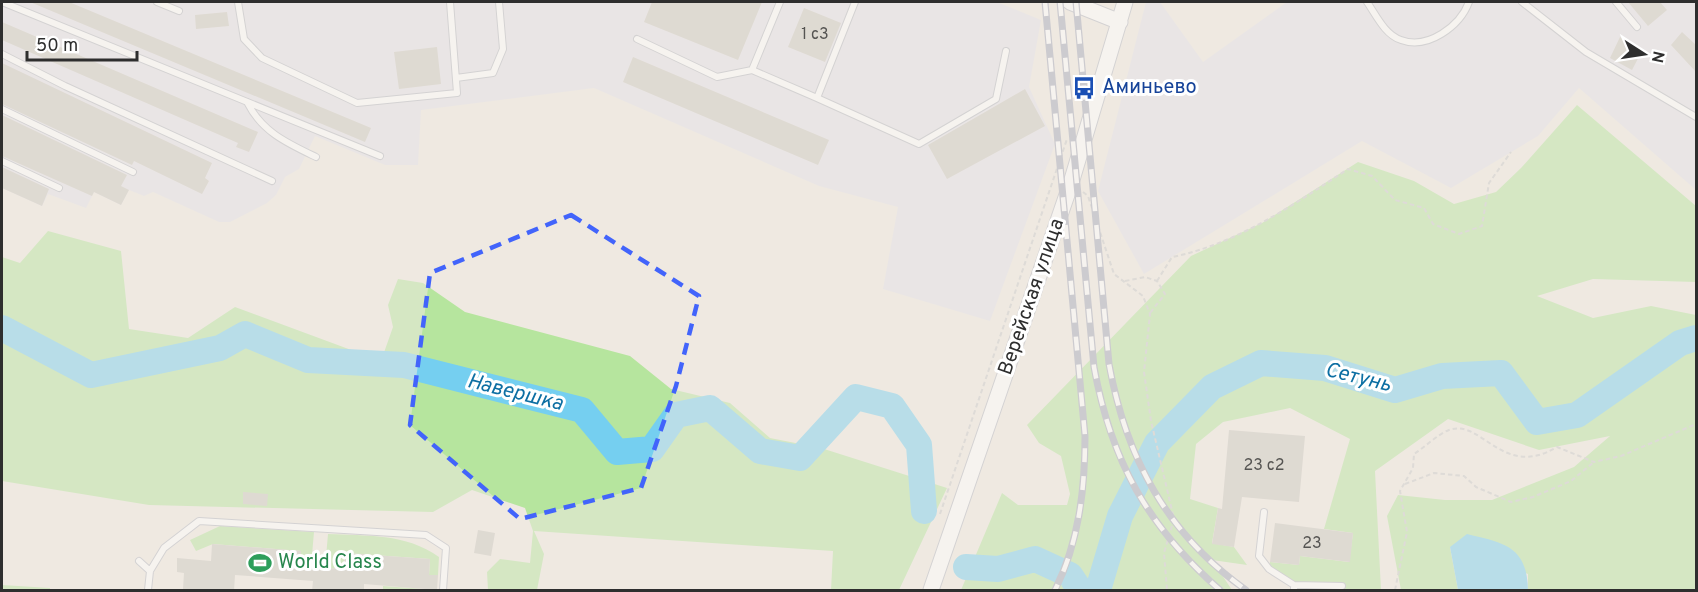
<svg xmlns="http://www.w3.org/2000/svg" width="1698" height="592" font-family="Overpass,sans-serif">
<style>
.industrial{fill:#e3e1e8}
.green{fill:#b6e59e}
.water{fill:#75cff0}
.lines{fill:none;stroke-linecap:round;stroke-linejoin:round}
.river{stroke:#75cff0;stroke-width:26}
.building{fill:#cbc7bf}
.service-casing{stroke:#b4b7c1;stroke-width:8}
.tertiary-casing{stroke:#b4b7c1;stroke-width:17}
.path{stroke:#c9c9c9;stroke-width:2;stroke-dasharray:4.5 3;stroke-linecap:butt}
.service{stroke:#fff;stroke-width:6}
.tertiary{stroke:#fff;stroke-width:15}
.rail-casing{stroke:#a3a6b8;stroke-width:7}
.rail{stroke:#fff;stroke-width:4.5;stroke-dasharray:14;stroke-linecap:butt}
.marked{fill:none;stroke:#4264fb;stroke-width:4.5;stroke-dasharray:12 8;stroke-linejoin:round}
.labels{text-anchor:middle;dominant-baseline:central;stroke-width:6;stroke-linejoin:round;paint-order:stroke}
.number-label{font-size:16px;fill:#555452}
.transit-label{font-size:20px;fill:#164399;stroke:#fff;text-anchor:start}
.street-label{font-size:20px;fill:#2e2e2e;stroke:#fff}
.leisure-label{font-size:20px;fill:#27864d;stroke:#fff;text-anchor:start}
.water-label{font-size:21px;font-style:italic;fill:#0d6fa3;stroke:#fff}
</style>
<rect width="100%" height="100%" fill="#efe9e1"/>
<path class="industrial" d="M2,2H997L1041,20L1029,87L1055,144L990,321L883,289L898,207L819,186L594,88L421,110L418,165H385L315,136L299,169L285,177L276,195L267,203L230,222H219L153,192L144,196L129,190L121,205L94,192L86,208L48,194L42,206L2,188Z
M1146,2H1160L1203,62L1287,2H1696V190L1579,88L1538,136L1451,188L1362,141L1144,274L1098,191Z"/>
<path class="green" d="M1577,105L1696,206V282L1593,279L1537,296L1593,318L1651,306L1696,315V590H1528V574L1450,547L1458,590H1401L1387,516L1398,495L1445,500H1492L1574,467L1610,436L1539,450L1448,419L1375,471L1381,590H1294V585L1269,569L1270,562L1299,565L1300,556L1349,562L1353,533L1324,529L1350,439L1290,408L1223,422L1196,444L1190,499L1218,508L1212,543L1234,547L1247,565L1212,560L1232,590H961L1002,493L1018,505H1067L1070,494L1061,456L1039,443L1027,425L1191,256L1262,223L1358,162L1414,181L1454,204L1496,192L1521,168Z
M48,231L121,251L129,329L188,338L235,307L381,361L393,327L388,305L398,279L423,283L465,312L630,356L671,389L730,403L770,438L821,448L947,488L899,590H831L833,551L534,531L544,554L537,590H488L487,572L500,559L530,563L533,531L525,508L472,490L433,512L149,505L2,481V257L20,263Z
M220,526L314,532L311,567H300L301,551L213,544L196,551L190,540Z
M328,534C366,536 406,533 439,557L438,575H429L430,559L345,553L343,569L325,568Z
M2,585L50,588V590H2Z
M383,586L437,590H383Z"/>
<path class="water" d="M1467,534C1504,543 1527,546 1528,590H1458L1450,547Z"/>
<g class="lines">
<path class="river" d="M2,328L91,375L220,348L245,334L308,360L404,365L582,410L617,452L652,449L676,415L710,408L760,451L800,458L856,397L892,406L919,445L924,511
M966,567L998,569L1035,559L1070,575L1080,590
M1098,590L1120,516L1157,443L1212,387L1261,363L1325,368L1395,390L1442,376L1501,373L1537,422L1577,415L1680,343L1696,338"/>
</g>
<path class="building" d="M30,2H69L371,128L365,142Z
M652,2H762L738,60L644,22Z
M1628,2H1660L1667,10L1648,26Z
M804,8L841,23L825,62L788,47Z
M227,12L229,26L196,29L195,15Z
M2,22L258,132L249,152L236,147L238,143L2,40Z
M1682,32L1696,45V72L1671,45Z
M1620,37L1643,49L1632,70L1610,58Z
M437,47L441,84L399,89L394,52Z
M633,57L829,140L818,165L623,82Z
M2,63L212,163L205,178L209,181L202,194L134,161L132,165L2,104Z
M1025,89L1045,126L947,179L928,145Z
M2,115L127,175L121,186L129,190L121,205L94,192L92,196L2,156Z
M2,167L49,189L42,206L2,188Z
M1229,430L1305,436L1299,502L1242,497L1234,547L1212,544L1218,508L1222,509Z
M243,492L268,494L267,506L243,504Z
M1275,523L1353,533L1350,562L1300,556L1299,565L1270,562Z
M478,530L495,533L491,556L474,553Z
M212,544L301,551L300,566L343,569L345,553L430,559L429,575H438L437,590L364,584V591H312L313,581L235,575L234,591L183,589L184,573L177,572V558L211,561Z"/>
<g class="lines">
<g class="service-casing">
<path id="service" d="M2,2L380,156
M157,2L179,11
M238,2L244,39L262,58L357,103L457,93L450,2
M780,2L752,70L817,98L855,2
M1367,2C1376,15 1385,35 1401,40C1428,50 1460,26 1469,2
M1522,2L1586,52L1696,117
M1616,2L1637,27
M637,39L717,77L752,70
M2,54L65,86L272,181
M456,78L493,73L503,49L499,2
M817,98L919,144L996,99L1006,51
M247,102C262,132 287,143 316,157
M2,109L133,172
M2,161L59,188
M1264,512L1259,556L1269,569L1294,585V590
M139,561L150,571L148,590
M150,571L164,548L199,521L426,535L446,548L443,590
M1294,585L1342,586"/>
</g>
<g class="tertiary-casing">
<path id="tertiary" d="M1070,2L1120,22
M931,590L1071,183L1125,2"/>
</g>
<path class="path" d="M1083,192L1088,196L1114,274L1143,296L1150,314L1144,372L1151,421L1174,519L1164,553L1167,590
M1125,281L1145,277L1157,281L1165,294L1150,313
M1157,281L1172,257C1237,244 1293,205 1348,169L1372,176L1395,200L1424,208L1433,224L1459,234L1482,226L1489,183L1511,152
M1405,484L1434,473L1464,476L1476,487L1511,502L1533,497L1571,481L1594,462
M940,514L1067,139
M1395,590L1407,532L1400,491L1413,468L1414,454C1425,447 1438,434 1449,430C1482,418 1502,480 1557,447L1594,462L1621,456L1696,424"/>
<use href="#service" class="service"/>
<use href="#tertiary" class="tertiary"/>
<g class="rail-casing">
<path id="rail" d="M1045,2L1085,436C1085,489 1079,542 1055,590
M1060,2L1094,367C1111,461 1148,527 1220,590
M1076,2L1109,364C1126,458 1167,534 1246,590"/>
</g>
<use href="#rail" class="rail"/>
</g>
<path d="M0 0H1698V592H0ZM571,215L699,296L676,386L641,488L520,519L410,425L430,273Z" fill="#efe9e1" fill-opacity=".55" fill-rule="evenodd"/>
<path class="marked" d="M571,215L699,296L676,386L641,488L520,519L410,425L430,273Z"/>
<defs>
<g id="bus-bare" transform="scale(1.8)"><path d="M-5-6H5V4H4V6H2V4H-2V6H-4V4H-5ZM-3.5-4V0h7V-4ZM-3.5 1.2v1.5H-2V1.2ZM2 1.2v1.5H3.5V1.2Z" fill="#1a4fb4" stroke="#fff" stroke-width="2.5" paint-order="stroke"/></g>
<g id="stadium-bare" transform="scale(1.8)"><path d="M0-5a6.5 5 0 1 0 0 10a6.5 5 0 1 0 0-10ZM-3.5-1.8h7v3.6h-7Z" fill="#2e9e5b" stroke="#fff" stroke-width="2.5" paint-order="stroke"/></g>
</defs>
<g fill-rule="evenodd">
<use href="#bus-bare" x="1084" y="88"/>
<use href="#stadium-bare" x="260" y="563"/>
</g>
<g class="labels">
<g class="number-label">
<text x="815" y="35">1 с3</text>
<text x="1264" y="466">23 с2</text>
<text x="1312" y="544">23</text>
</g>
<g class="transit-label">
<text x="1102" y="88">Аминьево</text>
</g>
<g class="street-label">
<text transform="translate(1032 297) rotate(-71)">Верейская улица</text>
</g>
<g class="leisure-label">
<text x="278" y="563">World Class</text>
</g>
<g class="water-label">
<text transform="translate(1358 378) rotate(14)">Сетунь</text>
<text transform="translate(515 393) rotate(14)">Навершка</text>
</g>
</g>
<rect width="1698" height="592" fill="none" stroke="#2e2e2e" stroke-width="6"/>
<g transform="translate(1644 54) rotate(102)" stroke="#ffffff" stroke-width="4.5" paint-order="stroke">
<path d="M0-4.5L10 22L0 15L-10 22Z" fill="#2e2e2e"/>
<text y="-9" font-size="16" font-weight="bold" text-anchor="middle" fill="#2e2e2e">N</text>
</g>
<path d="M27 51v9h110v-9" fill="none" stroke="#2e2e2e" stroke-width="3"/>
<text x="36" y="51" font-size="18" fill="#2e2e2e" stroke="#ffffff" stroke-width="4.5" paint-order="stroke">50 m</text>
</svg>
